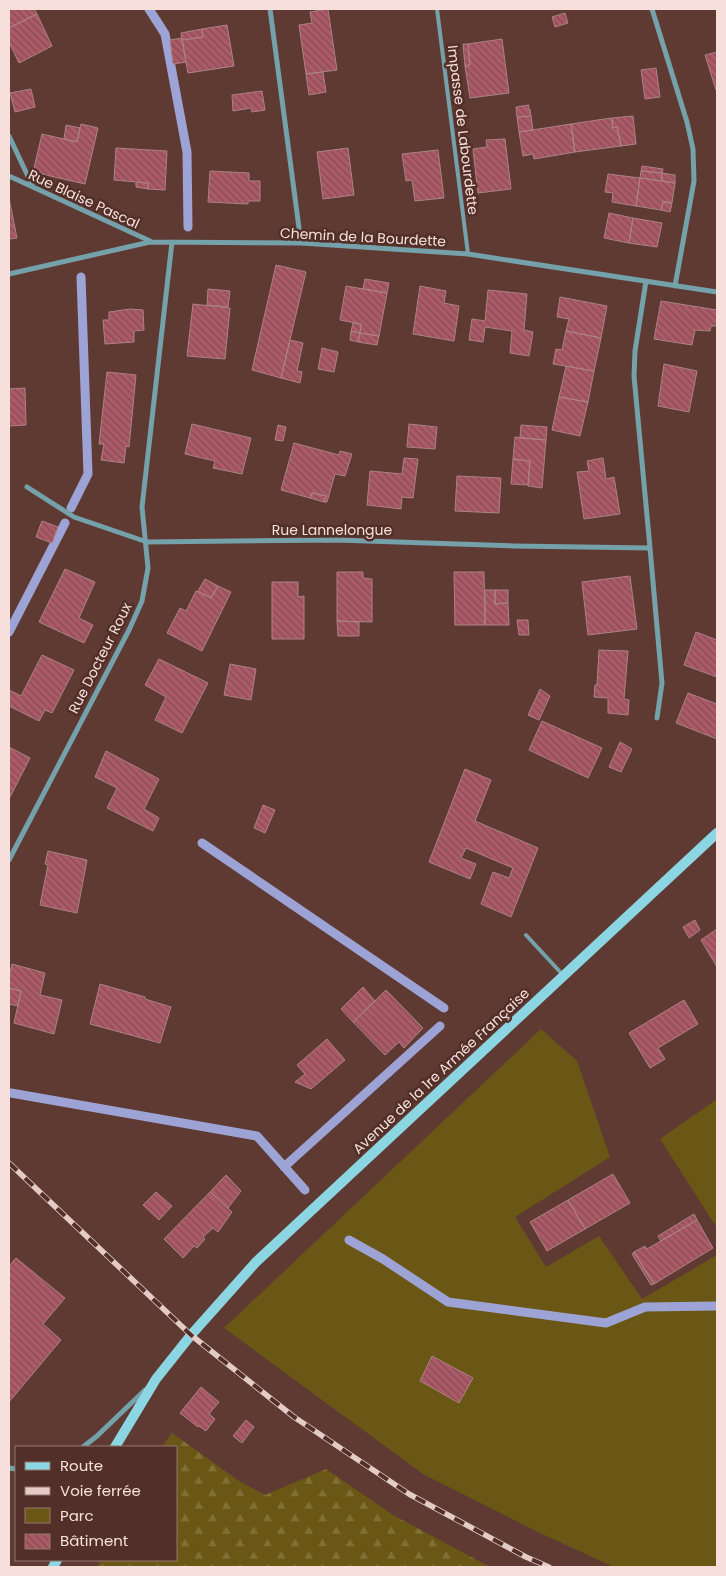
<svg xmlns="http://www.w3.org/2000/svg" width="726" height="1576" font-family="Poppins,sans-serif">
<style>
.green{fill:#6b5715}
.forest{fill:url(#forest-firs)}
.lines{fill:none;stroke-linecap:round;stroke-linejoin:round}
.stream{stroke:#9da4d5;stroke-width:9}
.building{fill:url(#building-back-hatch);stroke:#ac8287}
.service{stroke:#75a1aa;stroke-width:4}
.minor{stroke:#75a1aa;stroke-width:5}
.secondary{stroke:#8cd5e3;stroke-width:10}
.rail-casing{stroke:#e4cbc6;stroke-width:5.5}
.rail{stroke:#532f29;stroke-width:4;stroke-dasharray:11;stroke-linecap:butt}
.labels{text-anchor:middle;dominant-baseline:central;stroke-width:5;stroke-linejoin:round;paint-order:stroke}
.street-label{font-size:14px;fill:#f7e0db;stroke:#532f29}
</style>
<defs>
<pattern id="forest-firs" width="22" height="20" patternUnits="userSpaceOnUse" patternTransform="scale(1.25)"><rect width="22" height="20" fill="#6b5715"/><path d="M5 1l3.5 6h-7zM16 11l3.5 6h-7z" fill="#816f36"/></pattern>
<pattern id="building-back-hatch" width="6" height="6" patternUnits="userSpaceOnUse" patternTransform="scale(1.25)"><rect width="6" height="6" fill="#ad5966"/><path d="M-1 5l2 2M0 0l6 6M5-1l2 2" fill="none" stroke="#804f56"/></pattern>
</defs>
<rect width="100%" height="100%" fill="#5e3a33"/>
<path class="green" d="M541,1029L577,1061L610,1157L515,1217L546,1267L599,1236L642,1299L717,1255V1567H614L540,1533L423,1474L224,1328Z
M717,1099V1228L660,1139Z"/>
<path class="forest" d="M172,1433L239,1481L265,1495L326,1469L393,1515L490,1567H97L101,1560H176V1447H162Z"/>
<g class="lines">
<path class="stream" d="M149,9L165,34L187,152L188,227
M71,508L88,474L81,277
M9,632L65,523
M202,843L444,1008
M11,1093L257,1136L305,1190
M284,1167L440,1026
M349,1240L383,1259L448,1302L606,1323L645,1307L717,1306"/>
</g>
<path class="building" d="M9,9H34L37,14L9,28Z
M328,9L337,70L306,74L299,25L312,23L310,12Z
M565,13L568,23L555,27L552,17Z
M37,14L52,46L19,63L9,42V28Z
M227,25L234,66L188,73L182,40L203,37L202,29Z
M202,29L203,37L182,40L181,33Z
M182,38L186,62L173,64L170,40Z
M502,39L509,93L470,98L465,66L470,65L468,44Z
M463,44H468L470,65L465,66Z
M717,52V90H716L705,55Z
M656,68L660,97L645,99L641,70Z
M323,72L326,92L309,95L306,74Z
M31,89L35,107L15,112L10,93Z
M262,91L265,110L252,112L251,108L233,111L232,95Z
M529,105L528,109H530L531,116L517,117L516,107Z
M531,116L533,130L519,132L517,117Z
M633,116L636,144L621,146L617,127L613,128L612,118Z
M611,118L613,128L617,127L621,146L575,152L571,124Z
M81,124L98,128L85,184L33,172L42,134L77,142Z
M571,124L575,152L534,159L533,154L523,156L519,132Z
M66,125L80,128L77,142L64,139Z
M505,139L511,189L478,193L473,149L487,147L486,140Z
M116,148L167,151L165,190L148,189V183L114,180Z
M348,148L354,195L323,199L317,152Z
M438,150L444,198L415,201L412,180L406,181L402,154Z
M642,166L663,169L662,173L641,171Z
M210,171L249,173V181H260V201H248V204L208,202Z
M641,171L662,173V181L640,178Z
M662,173L675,175V183L662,181Z
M608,174L640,178L636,206L612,202L613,193L605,192Z
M640,178L675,183L672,203L663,201L661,210L636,206Z
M136,182L148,183V189L136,187Z
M9,198L17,238L9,239Z
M663,202L672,204L670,212L661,210Z
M609,213L633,218L629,243L604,238Z
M633,218L662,223L657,247L629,243Z
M276,265L306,272L281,378L252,370Z
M365,279L389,283L387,293L363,289Z
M346,286L387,293L379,336L360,333L361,324L340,320Z
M420,286L446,291L444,303L459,306L454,341L413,334Z
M208,289L230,291L228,307L207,305Z
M488,290L527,294L524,330L533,332L529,356L510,353L512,331L485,327L483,342L469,340L472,319L485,321Z
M560,297L607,306L601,338L566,331L569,319L557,317Z
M661,301L717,310V326H711L710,331L695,330L692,345L654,339Z
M193,304L230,308L225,359L187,356Z
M130,309L143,310L144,330L134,331V342L105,344L103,320H109V312Z
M353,323L361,324L360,333L351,331Z
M351,331L360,333L358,342L350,340Z
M566,331L601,338L594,371L553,364L556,349L562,350Z
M360,333L379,336L377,345L358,342Z
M290,340L303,343L297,371L302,372L300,383L281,378Z
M322,348L338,352L334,372L318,369Z
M664,364L697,371L689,412L658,406Z
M566,366L594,371L588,402L559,397Z
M107,372L136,375L129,447L126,446L124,463L101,460L104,444H99Z
M9,384V389L25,388L26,425L9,426Z
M559,397L588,402L580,436L552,430Z
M192,424L251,438L242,474L213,468L215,461L185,454Z
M409,424L437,427L435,449L407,447Z
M278,425L286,427L283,441L275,440Z
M521,425L547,427L546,440L520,438Z
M515,437L546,440L542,488L528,486L530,461L513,459Z
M294,443L339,455L340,451L352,454L345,476L335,474L327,502H324L326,496L312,493L310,498L281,490Z
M404,458L418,459L413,498L402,497L401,509L367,505L370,471L402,474Z
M603,458L606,479L614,477L620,514L584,519L577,472L589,471L587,461Z
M513,459L530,461L528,485L511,484Z
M457,476L501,478L499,513L455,511Z
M312,493L326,496L324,502L310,498Z
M42,521L58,527L52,543L36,537Z
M65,569L95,582L79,618L93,625L84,643L39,622Z
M337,572H363V578L372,579V622L337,621Z
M454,572H484L485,625H455Z
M630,576L637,629L588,635L582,582Z
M205,579L218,586L211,598L198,591Z
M272,582H298V597L304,596V639H272Z
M218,586L231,592L202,651L167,633L180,608L186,611L196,591L211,598Z
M485,590H495V604L508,603L509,625H485Z
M495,590H508V603L495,604Z
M517,620H528L529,635H519Z
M337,621L359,622V636H338Z
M696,632L717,640V677L684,665Z
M599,650L628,651L624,699L629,700L628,715L608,713V698L594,697L595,685H597Z
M42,655L74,670L52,713L45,710L39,721L9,706V690L21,696Z
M159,659L208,683L182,733L155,720L166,697L145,685Z
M230,664L256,669L251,700L224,695Z
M540,689L550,696L539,720L528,715Z
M688,693L717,704V739L676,723Z
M542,721L602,748L588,778L529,750Z
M620,742L632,749L621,772L609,767Z
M9,747L30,758L9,799Z
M106,751L159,779L144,809L159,818L153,831L107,808L117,788L95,777Z
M465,769L491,780L475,821L538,848L511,917L481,904L493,872L509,878L513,868L466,848L461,858L476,864L470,879L429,862Z
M263,805L275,810L265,833L254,828Z
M48,851L87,860L77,913L40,905L48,865L45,864Z
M695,920L700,930L689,938L683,927Z
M717,929V967L701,940Z
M12,964L45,973L40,995L62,1000L54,1034L14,1023L21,991L9,988V977Z
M100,984L145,997V999L171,1007L160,1043L90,1024Z
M363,987L375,1001L353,1022L341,1009Z
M9,988L21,991L18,1006L9,1004Z
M386,990L423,1028L404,1048L399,1042L385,1055L353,1022Z
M684,1000L698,1024L658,1048L665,1059L650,1068L629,1033Z
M327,1039L345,1060L311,1089L295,1082L305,1074L297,1065Z
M613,1174L630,1203L585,1229L568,1200Z
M226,1175L241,1191L228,1208L210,1192Z
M156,1192L172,1206L159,1220L143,1205Z
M210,1192L232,1212L218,1232L213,1228L203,1237L205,1239L197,1248L194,1246L183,1258L164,1239Z
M568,1200L585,1229L547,1251L530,1222Z
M694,1214L697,1220L661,1241L658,1236Z
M697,1220L713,1248L654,1284L634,1252L645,1246L647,1249Z
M634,1252L654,1284L651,1285L632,1254Z
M16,1258L65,1298L43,1324L61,1340L9,1402V1266Z
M432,1356L473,1378L459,1403L420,1381Z
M201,1387L219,1402L209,1414L215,1419L206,1431L199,1426L198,1427L180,1413Z
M246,1420L254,1427L242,1443L233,1436Z"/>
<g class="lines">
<path class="service" d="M437,9L468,254
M526,935L562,974"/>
<path class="minor" d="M270,9L301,243
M652,9L687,122L693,149L694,181L675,286
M9,136L33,187
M9,176L150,241
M9,274L150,242L301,243L468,254L717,292
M27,487L74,517L147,542L337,540L514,546L650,548L634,376L635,351L646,281
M650,548L662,683L657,718
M9,860L129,630L142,601L148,568L142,507L172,242
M83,1447L97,1436L145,1390
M9,1468L16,1469"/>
<path class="secondary" d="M115,1447L156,1379L191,1335L256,1262L717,833
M53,1567L57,1560"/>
<g class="rail-casing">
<path id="rail" d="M9,1163L191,1335L294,1417L409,1494L526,1557L549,1567"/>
</g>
<use href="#rail" class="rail"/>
</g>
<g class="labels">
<g class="street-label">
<text transform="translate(463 130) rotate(83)">Impasse de Labourdette</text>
<text transform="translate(84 199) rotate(25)">Rue Blaise Pascal</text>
<text transform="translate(363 237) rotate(3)">Chemin de la Bourdette</text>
<text x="332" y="530">Rue Lannelongue</text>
<text transform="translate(100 658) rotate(-63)">Rue Docteur Roux</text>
<text transform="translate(441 1071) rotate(-43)">Avenue de la 1re Armée Française</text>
</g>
</g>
<rect width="726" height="1576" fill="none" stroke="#f7e0db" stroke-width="20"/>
<rect x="15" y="1446" width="162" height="115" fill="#532f29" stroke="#957670"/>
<rect x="25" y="1462" width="25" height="8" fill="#8cd5e3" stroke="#957670"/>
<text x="60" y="1471" font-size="15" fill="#f7e0db">Route</text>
<rect x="25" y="1487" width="25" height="8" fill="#e4cbc6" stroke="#957670"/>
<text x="60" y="1496" font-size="15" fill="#f7e0db">Voie ferrée</text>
<rect x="25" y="1508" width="25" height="15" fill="#6b5715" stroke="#957670"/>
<text x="60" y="1521" font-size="15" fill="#f7e0db">Parc</text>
<rect x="25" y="1534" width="25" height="15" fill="url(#building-back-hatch)" stroke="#957670"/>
<text x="60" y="1546" font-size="15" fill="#f7e0db">Bâtiment</text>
</svg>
